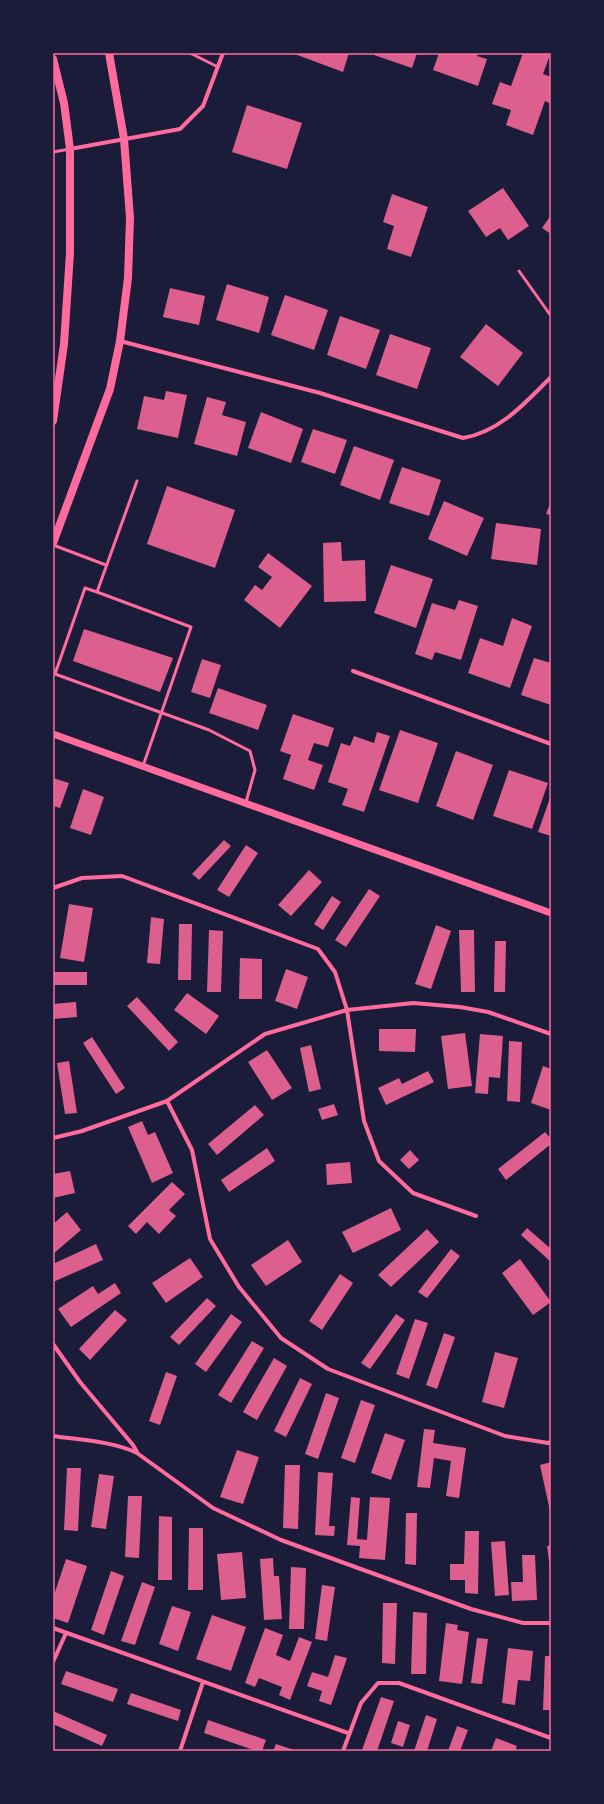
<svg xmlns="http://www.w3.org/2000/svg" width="604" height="1804" font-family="Signika,sans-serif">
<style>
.building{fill:#dd5f8e}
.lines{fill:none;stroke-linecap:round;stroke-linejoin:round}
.service{stroke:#ff6b9d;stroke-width:3}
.minor{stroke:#ff6b9d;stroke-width:4}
.tertiary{stroke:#ff6b9d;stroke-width:7}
.secondary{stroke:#ff6b9d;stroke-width:8}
.neatline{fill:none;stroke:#ff6b9d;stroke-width:1.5}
</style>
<rect width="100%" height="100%" fill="#1b1b3a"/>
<path class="building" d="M292,53H349L343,72Z
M375,53H417L412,68L374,55Z
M439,53H478L477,56L487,59L478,86L433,70Z
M523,53H545L550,55L543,74L551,77V104L545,101L533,135L506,125L511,110L492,104L500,82L511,86Z
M247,105L302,123L287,169L232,152Z
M503,188L529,226L508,240L500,228L486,237L468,211Z
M392,194L428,207L411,257L387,249L394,226L383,222Z
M551,215V234L542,228Z
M227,284L269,297L259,333L216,320Z
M170,288L205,296L199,325L163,317Z
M285,295L328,310L314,350L271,335Z
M340,316L380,330L366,369L327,355Z
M486,324L523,353L498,386L460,357Z
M390,334L431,348L417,389L376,375Z
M166,391L187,395L178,438L137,429L144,396L164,400Z
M207,397L226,402L222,415L246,422L237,456L194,444Z
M261,412L303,429L291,463L248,448Z
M313,429L347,440L335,474L301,462Z
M354,446L394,460L380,500L340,485Z
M402,467L441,480L429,516L389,503Z
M167,486L235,510L215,568L147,544Z
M444,501L484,518L467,556L428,539Z
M551,501V515L546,514Z
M496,523L541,529L537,565L491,559Z
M341,542L342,561L365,560L366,601L324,602L323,543Z
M268,553L312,586L280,628L244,600L255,585L262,590L272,577L258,567Z
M391,565L433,579L416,628L374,613Z
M459,600L478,606L461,660L435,652L432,660L415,654L432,603L455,610Z
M512,618L532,626L510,688L468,673L480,638L503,646Z
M84,629L173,658L160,692L73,661Z
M534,658L551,663V705L521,695Z
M202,659L221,665L210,698L191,692Z
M218,688L267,705L258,730L209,713Z
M293,714L334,728L328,747L314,743L308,760L323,765L314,790L283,779L291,755L280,751Z
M400,730L438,743L418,803L379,790Z
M377,732L390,736L364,812L342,805L348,789L328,782L341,743L350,746L354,736L374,743Z
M456,751L493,765L473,820L436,806Z
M509,770L548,783L532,829L493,816Z
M53,778L69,783L60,808L53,806Z
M83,789L104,797L91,835L70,828Z
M551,795V836L538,832Z
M224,840L231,846L199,880L192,874Z
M246,845L258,853L229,897L217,890Z
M309,870L322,882L291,916L278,905Z
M369,889L380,896L346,947L335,940Z
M332,896L341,902L323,930L314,924Z
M69,904L93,908L84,962L60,958Z
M151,917L164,919L160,964L147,963Z
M179,924H192L191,980H178Z
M436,925L451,931L431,989L415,984Z
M209,930L223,931L221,992H207Z
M459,930H474L475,992H461Z
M495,941H506L505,992H494Z
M240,958L262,959V999H239Z
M286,969L308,977L297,1009L275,1001Z
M53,972H87V985H53Z
M187,993L219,1016L206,1034L174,1010Z
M137,997L178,1042L169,1051L127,1006Z
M76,1002L77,1017L53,1019V1004Z
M379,1029H416L415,1052L379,1051Z
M465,1033L472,1086L448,1089L441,1036Z
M480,1034L503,1036L500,1078L489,1077L488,1094L475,1093Z
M92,1037L125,1088L116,1094L83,1043Z
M509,1041L522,1042L520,1102L507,1101Z
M311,1045L321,1089L309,1092L300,1048Z
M267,1050L292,1088L272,1100L248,1062Z
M69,1061L77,1113L65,1114L57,1063Z
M543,1066L551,1069V1110L531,1103Z
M428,1071L434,1082L386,1105L378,1088L399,1078L402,1084Z
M334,1104L338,1115L322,1120L318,1109Z
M255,1105L264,1115L217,1155L208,1144Z
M142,1121L148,1135L155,1132L173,1173L152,1183L128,1127Z
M545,1132L551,1139V1144L506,1180L498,1169Z
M267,1148L275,1161L229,1192L221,1180Z
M410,1150L419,1160L409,1169L400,1160Z
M350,1162L352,1183L327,1185L326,1164Z
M70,1171L75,1193L53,1198V1174Z
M172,1182L185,1194L169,1210L176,1216L159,1234L147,1222L136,1234L128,1226Z
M391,1208L401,1230L353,1253L342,1232Z
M67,1212L81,1230L53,1254V1224Z
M527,1228L551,1249V1262L521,1235Z
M427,1229L439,1242L391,1287L378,1275Z
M288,1240L302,1262L266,1286L251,1265Z
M96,1244L103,1260L53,1282V1264Z
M451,1249L460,1256L427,1298L418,1292Z
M190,1258L203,1277L166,1303L152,1283Z
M520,1259L551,1302L533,1315L502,1273Z
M340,1274L353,1283L322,1330L309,1321Z
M115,1283L121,1293L71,1327L58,1309L93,1286L98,1294Z
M207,1298L216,1306L179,1345L170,1337Z
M115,1310L127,1320L90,1360L79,1349Z
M231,1314L242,1322L206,1372L195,1364Z
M396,1314L405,1320L370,1369L361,1363Z
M415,1319L428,1323L409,1379L396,1374Z
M444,1333L455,1337L437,1389L426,1385Z
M252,1341L264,1348L231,1403L218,1395Z
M495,1352L518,1358L504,1408L482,1402Z
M274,1358L287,1366L257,1420L243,1412Z
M166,1372L177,1376L160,1425L149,1421Z
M300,1378L312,1384L286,1437L274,1431Z
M326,1393L339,1398L318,1459L305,1454Z
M361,1400L375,1405L355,1463L341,1458Z
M424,1429L435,1430L433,1443L466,1448L459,1498L446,1496L451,1461L434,1458L430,1488L417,1487Z
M385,1433L405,1440L391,1480L371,1473Z
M237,1450L259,1457L243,1504L220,1497Z
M551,1462V1510L550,1511L540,1465Z
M285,1465H300L298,1529L283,1528Z
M67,1468H81L78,1531L64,1530Z
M318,1472L333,1473L329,1526H335L334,1536L315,1535Z
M99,1474L114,1476L106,1529L91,1527Z
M128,1496H142L139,1558L125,1557Z
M351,1497L360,1498L357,1539L367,1540L370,1497L390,1498L385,1560L359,1558L360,1546L347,1545Z
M406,1513H417L416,1565L405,1564Z
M159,1516L172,1517V1580H158Z
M189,1528H203V1590H188Z
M465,1531H479L478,1594L465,1593V1580H450V1564H464Z
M505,1541L509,1595L495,1596L491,1542Z
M551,1545V1568H550L547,1546Z
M242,1552L246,1598L221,1600L217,1554Z
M522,1555H535L537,1600L512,1601L511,1582H523Z
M273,1558L274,1576H279L282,1619L264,1620L260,1559Z
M66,1559L87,1566L68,1623L53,1618V1598Z
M291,1567L306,1568L304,1629H289Z
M111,1571L124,1576L104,1635L91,1630Z
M142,1582L155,1587L135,1645L121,1641Z
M322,1585L335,1587L327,1641L315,1639Z
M383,1603H397L395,1664L382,1663Z
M172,1606L191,1612L178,1651L159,1644Z
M413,1612L427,1613L426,1674H411Z
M212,1615L246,1627L231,1671L196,1659Z
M446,1623L458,1625L457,1630L469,1632L462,1684L439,1681Z
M265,1628L283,1635L276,1655L290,1661L299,1637L312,1642L290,1700L279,1695L282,1687L259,1678L255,1687L245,1683Z
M477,1638L488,1639L482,1684L471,1683Z
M508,1648L533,1651L530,1681L518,1680L515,1705L502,1703Z
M335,1655L347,1658L331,1705L319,1701L322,1691L307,1686L312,1672L328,1677Z
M545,1656H551V1710H543Z
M66,1671L118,1689L113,1702L61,1684Z
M131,1693L181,1710L178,1721L127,1704Z
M381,1697L394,1701L377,1751H365L362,1750Z
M53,1711L107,1735L102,1746L53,1724Z
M426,1715L437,1719L427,1751H414Z
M208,1720L266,1740L262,1751H257L204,1733Z
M398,1721L410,1725L403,1747L391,1743Z
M457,1726L468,1730L460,1751H448Z
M496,1738L517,1746L515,1751H491Z
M276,1744L297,1751H273Z"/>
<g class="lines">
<path class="service" d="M190,53L218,67
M53,152L70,149
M519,271L551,316
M137,481L97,592L191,627L143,766
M53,545L106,565
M97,592L85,588L55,674L209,730L250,751L255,770L246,802"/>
<path class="minor" d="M70,149L180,129L203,106L223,53
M120,341L320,393L463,438C500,432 526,402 551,377
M353,671L551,744
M53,888L82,878L122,876L318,949L335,972L347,1010L364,1121L379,1161L413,1193L476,1216
M167,1101L192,1150L210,1239L239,1287L281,1338L328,1369L505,1436L548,1443L551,1442
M53,1138L82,1131L167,1101L265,1034L347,1010L413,1003L460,1007L488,1012L551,1034
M53,1344L80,1382L133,1445L137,1452
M53,1436C79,1440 113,1441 137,1453L213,1508L281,1540L471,1609L523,1623H551
M53,1628L348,1733
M53,1662L66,1633
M180,1751L203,1682
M343,1751L361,1703L378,1683H399L551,1738"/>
<path class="tertiary" d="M53,734L551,913"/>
<path class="secondary" d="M53,59L64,103L70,149V253L64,344L53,421
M53,543L110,389L120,341L128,278L130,218L124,139L109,53"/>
</g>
<rect width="604" height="1804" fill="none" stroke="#1b1b3a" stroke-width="108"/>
<rect x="54" y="54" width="496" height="1696" class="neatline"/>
</svg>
